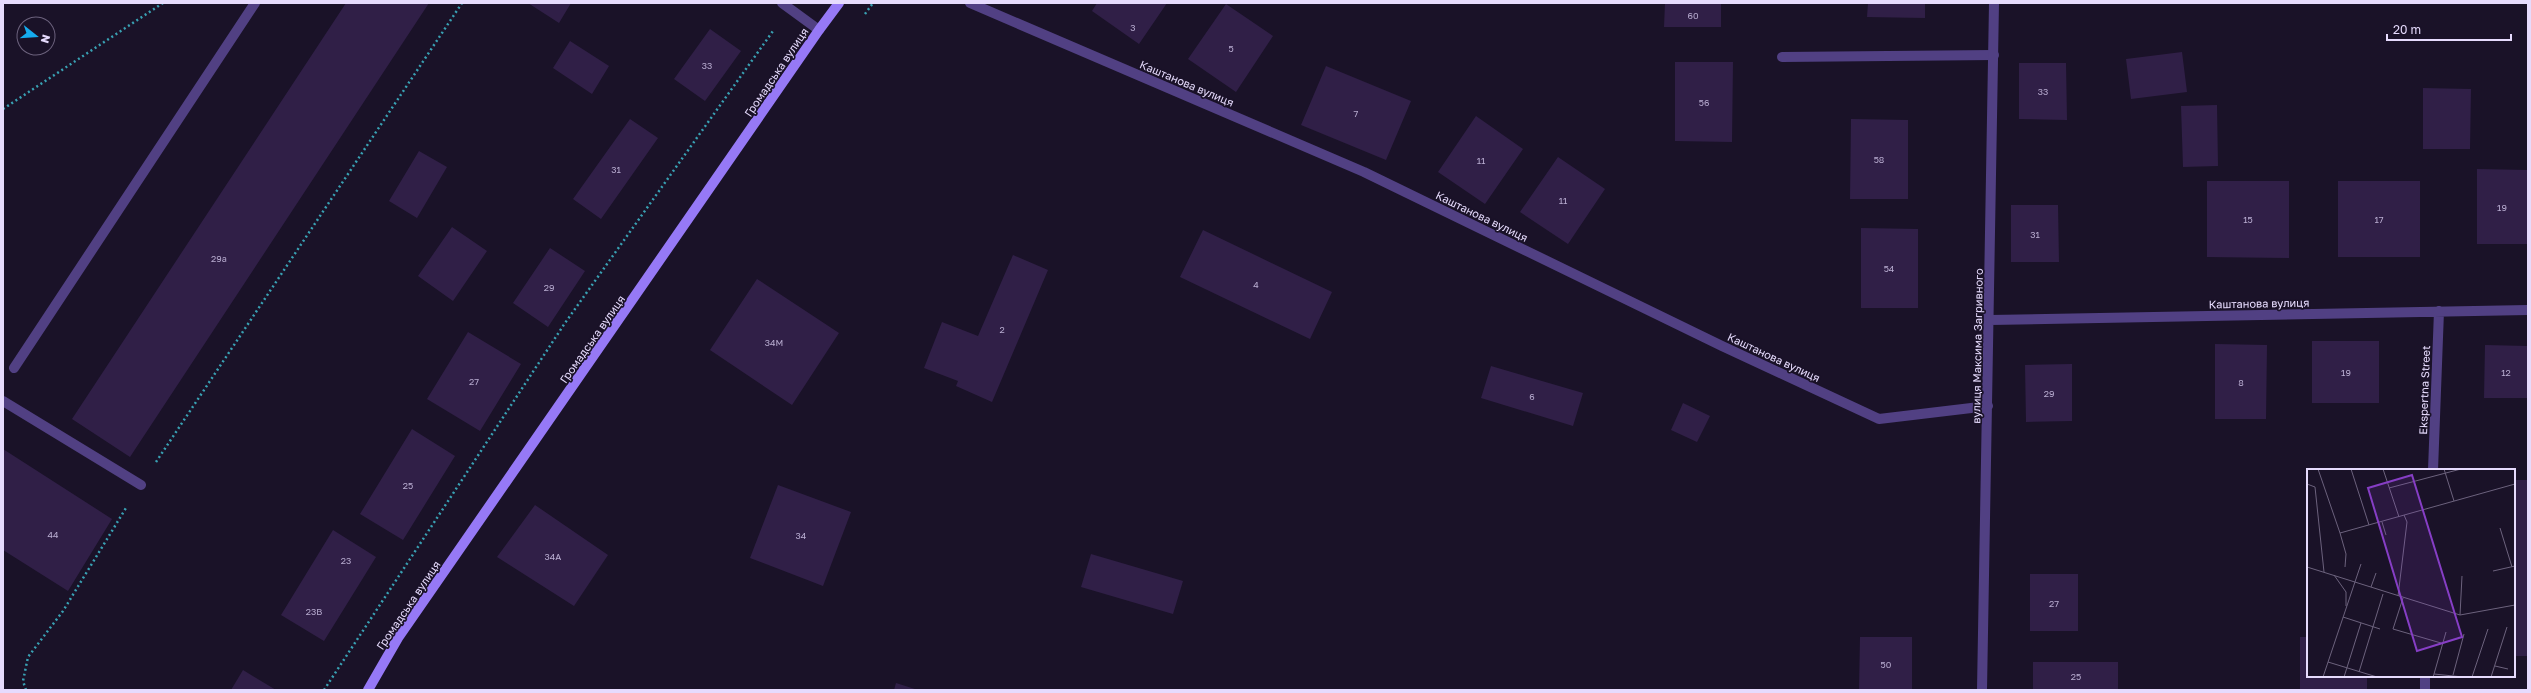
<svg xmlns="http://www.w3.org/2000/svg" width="2531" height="693" font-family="'Golos Text',sans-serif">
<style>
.building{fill:#301f47}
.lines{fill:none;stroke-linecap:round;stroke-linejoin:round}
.path{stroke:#39a1b3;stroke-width:2.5;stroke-dasharray:2 3;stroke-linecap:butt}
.lane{stroke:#514083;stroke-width:10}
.street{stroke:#514083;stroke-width:10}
.secondary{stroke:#9679f6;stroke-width:10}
.labels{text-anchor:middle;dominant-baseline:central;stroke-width:3.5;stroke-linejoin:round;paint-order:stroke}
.number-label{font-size:9px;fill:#b8acd0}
.street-label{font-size:11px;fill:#e6dbfd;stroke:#1a1228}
.inset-road{fill:none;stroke:#6c627d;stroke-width:1}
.view{fill:#863ec5;fill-opacity:0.15;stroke:#863ec5;stroke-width:2}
.inset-edge{fill:none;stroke:#e6dbfd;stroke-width:2}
</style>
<rect width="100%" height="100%" fill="#1a1228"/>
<path class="building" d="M346,3H429L130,457L72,419Z
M528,3H571L559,23Z
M1097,3H1167L1139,44L1092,11Z
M1665,3H1721V27H1664Z
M1868,3H1925V18L1867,17Z
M1226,4L1273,36L1236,92L1188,59Z
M710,29L741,51L705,101L674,79Z
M570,41L609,66L592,94L553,68Z
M2182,52L2187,92L2131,99L2126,59Z
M1675,62H1733L1732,142L1675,141Z
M2019,63H2066L2067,120L2019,119Z
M1326,66L1411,101L1386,160L1301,125Z
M2423,88L2471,89L2470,149H2423Z
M2217,105L2218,166L2183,167L2181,106Z
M1476,116L1523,149L1485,204L1438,172Z
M630,119L658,138L601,219L573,199Z
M1851,119L1908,120V199H1850Z
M419,151L447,167L417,218L389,201Z
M1558,157L1605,189L1568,244L1520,212Z
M2477,169L2528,170V244H2477Z
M2207,181H2289V258L2207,257Z
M2338,181H2420V257H2338Z
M2011,205H2058L2059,262H2011Z
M452,227L487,251L453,301L418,276Z
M1861,228L1918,229V308H1861Z
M1203,230L1332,292L1310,339L1180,277Z
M550,248L585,271L548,327L513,303Z
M1013,255L1048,270L992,402L956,386L958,381L924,368L942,322L978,336Z
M757,279L839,333L792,405L710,350Z
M468,332L521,364L480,431L427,399Z
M2312,341H2379V403H2312Z
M2215,344L2267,345L2266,419H2215Z
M2485,345L2528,346V398H2484Z
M2072,364V421L2026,422L2025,365Z
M1491,366L1583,393L1573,426L1481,398Z
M1683,403L1710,416L1697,442L1671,430Z
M412,429L455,456L403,540L360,514Z
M3,449L112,519L68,591L3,550Z
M2514,480H2528V656H2514Z
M778,485L851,512L823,586L750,558Z
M535,505L608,555L574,606L497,557Z
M333,530L376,557L324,641L281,615Z
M1091,554L1183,581L1173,614L1081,587Z
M2030,574H2078V631H2030Z
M1860,637H1912V690H1859Z
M2300,637H2308V676H2367V690H2300Z
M2033,662H2118V690H2033Z
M243,670L276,690H231Z
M896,683L918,690H894Z"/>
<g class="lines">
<path class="path" d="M865,14L873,3
M3,109L163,3
M156,462L462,3
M26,690L23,681L28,657L63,611L126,508
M324,690L565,323L773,31"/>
<path class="lane" d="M782,3L819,30
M1782,57L1994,55
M14,368L255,3
M3,401L141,485"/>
<path class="street" d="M970,3L1364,172L1722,346L1879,419L1988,406
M1990,320L2528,310
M2433,470L2439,311
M1982,690L1994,3
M2425,690V676"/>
<path class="secondary" d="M368,690L398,638L819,30L839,3"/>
</g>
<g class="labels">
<g class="number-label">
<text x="1693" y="15">60</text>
<text x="1133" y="27">3</text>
<text x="1231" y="48">5</text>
<text x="707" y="65">33</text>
<text x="2043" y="91">33</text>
<text x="1704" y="102">56</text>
<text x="1356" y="113">7</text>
<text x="1879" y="159">58</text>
<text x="1481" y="160">11</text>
<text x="616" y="169">31</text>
<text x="1563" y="200">11</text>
<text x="2502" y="207">19</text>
<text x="2248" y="219">15</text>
<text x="2379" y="219">17</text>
<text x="2035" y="234">31</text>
<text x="219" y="258">29а</text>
<text x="1889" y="268">54</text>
<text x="1256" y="284">4</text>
<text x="549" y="287">29</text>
<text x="1002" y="329">2</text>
<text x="774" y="342">34М</text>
<text x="2346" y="372">19</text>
<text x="2506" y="372">12</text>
<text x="474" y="381">27</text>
<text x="2241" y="382">8</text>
<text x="2049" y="393">29</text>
<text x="1532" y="396">6</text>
<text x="408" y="485">25</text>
<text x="53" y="534">44</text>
<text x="801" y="535">34</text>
<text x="553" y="556">34А</text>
<text x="346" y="560">23</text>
<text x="2054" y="603">27</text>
<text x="314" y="611">23В</text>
<text x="1886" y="664">50</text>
<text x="2076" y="676">25</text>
</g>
<g class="street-label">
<text transform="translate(776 72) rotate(-56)">Громадська вулиця</text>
<text transform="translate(1187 83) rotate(23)">Каштанова вулиця</text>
<text transform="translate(1482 216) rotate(26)">Каштанова вулиця</text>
<text transform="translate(2259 303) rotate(-1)">Каштанова вулиця</text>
<text transform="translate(592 339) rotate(-55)">Громадська вулиця</text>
<text transform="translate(1977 346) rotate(-89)">вулиця Максима Загривного</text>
<text transform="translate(1774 357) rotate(25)">Каштанова вулиця</text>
<text transform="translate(2424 390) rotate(-88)">Ekspertna Street</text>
<text transform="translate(408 605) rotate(-56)">Громадська вулиця</text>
</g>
</g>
<g transform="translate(2307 469)">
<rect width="208" height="208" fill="#1a1228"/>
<path class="inset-road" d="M11,0L33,64L39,85L38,98M44,0L62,56M76,0L92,48M137,0L147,32M0,15L8,18L17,103M82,19L154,0M75,53L79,66M193,59L205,98M33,64L208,15M0,98L153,146L208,136M186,102L208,97M27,106L39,123V137M64,118L69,104M91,127L100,53L97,46M96,129L86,160L134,174M153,146L155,107M36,148L73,160M21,193L70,208M188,197L201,200M52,203L76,125M127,205L139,163M146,206L157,165M16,208L54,95M37,208L54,154M126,208L127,205L156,208M165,208L181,160M184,208L200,158"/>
<path class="view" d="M105,6L155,168L110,182L61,19Z"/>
<rect width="208" height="208" class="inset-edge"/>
</g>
<rect width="2531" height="693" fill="none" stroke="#e6dbfd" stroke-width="8"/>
<g transform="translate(36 36) rotate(107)"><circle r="19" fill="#1a1228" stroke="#6c627d"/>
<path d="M0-3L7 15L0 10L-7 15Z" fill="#15acef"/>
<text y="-6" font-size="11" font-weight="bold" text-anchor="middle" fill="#e6dbfd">N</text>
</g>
<path d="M2387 34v6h124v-6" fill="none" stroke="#e6dbfd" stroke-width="2"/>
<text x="2393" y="34" font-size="12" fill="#e6dbfd" stroke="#1a1228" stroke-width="3" paint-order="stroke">20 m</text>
</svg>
